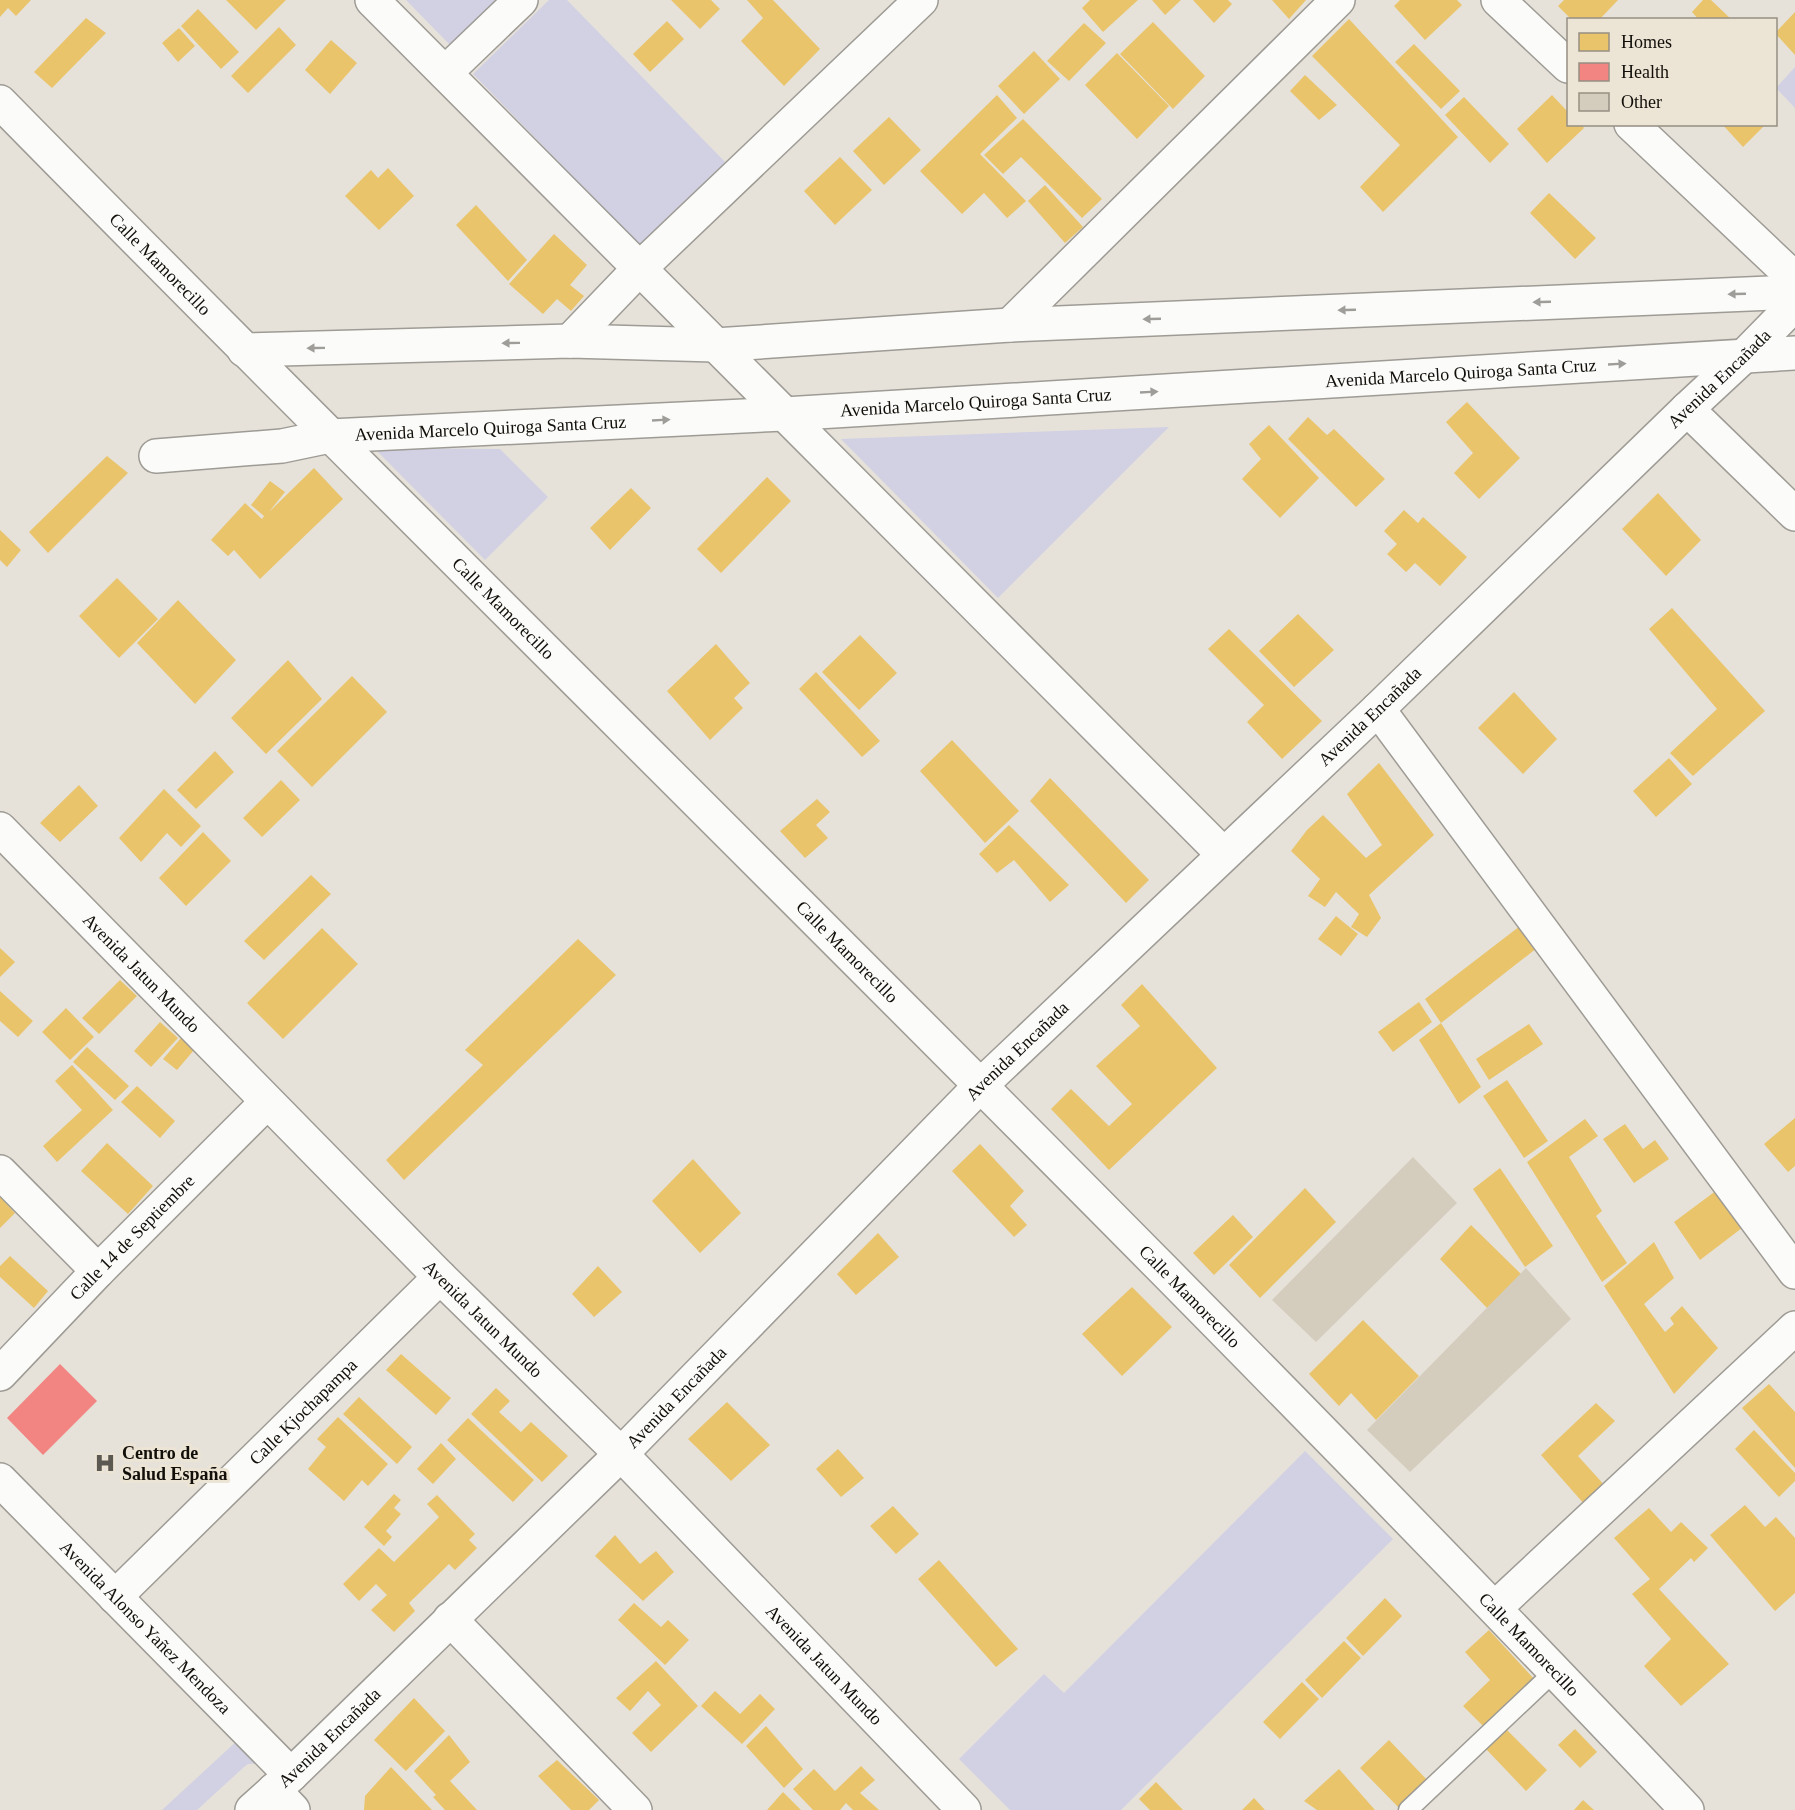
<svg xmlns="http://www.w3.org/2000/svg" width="1795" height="1810" font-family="'Times New Roman',serif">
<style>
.green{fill:#d2d0e3}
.homes{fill:#e9c46a}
.health{fill:#f28482}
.building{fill:#d4ccbd}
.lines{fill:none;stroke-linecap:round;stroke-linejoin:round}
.service-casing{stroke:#9e9b95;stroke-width:21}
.minor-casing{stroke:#9e9b95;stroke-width:36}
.tertiary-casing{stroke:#9e9b95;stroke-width:36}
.secondary-casing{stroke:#9e9b95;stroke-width:36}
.service{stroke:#fbfbf9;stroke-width:18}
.minor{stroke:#fbfbf9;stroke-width:33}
.tertiary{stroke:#fbfbf9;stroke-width:33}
.secondary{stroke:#fbfbf9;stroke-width:33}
.oneway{fill:#9e9d99}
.labels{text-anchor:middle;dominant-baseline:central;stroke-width:6;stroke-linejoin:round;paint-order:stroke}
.street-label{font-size:18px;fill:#120f0a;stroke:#ece4d4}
.poi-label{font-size:18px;font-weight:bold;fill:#120f0a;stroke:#ece4d4;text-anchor:start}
</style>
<rect width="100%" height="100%" fill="#e6e2da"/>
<path class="green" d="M406,0H497L451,46Z
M549,0H567L729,166L643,249L473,74Z
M1795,67V108L1776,88Z
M1169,427L998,598L841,439Z
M374,448L500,449L548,497L485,560Z
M1305,1451L1393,1539L1121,1810H1010L959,1759L1044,1674L1064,1693Z
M239,1739L258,1763L248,1764L244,1767L197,1810H162Z"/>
<path class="homes" d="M0,0H31L16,16L8,8L0,17Z
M226,0H286L256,30Z
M671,0H711L720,9L700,29Z
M747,0H773L820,49L784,86L741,41L763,18Z
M1090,0H1138L1103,32L1082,8Z
M1152,0H1181L1165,15Z
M1193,0H1228L1232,4L1214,23Z
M1272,0H1306L1289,19Z
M1400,0H1457L1462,5L1425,40L1394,6Z
M1564,0H1618L1599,20H1572L1558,6Z
M1703,0H1711L1732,20H1699L1692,12Z
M198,9L239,52L221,69L181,26Z
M1795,12V55L1776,34V32Z
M86,18L106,33L52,88L34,72Z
M1349,19L1458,137L1383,212L1360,187L1400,145L1312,56Z
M667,21L684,39L650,72L633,54Z
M1153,22L1205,76L1173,109L1120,54Z
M1084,23L1106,43L1069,81L1047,61Z
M279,27L296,45L248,93L231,76Z
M179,28L195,46L178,62L162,43Z
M331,40L357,63L330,94L305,70Z
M1414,44L1460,91L1441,109L1395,62Z
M1034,51L1060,79L1024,114L998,86Z
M1117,53L1169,106L1137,139L1085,85Z
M1305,75L1337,105L1319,120L1290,91Z
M997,95L1017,118L980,154L1026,201L1007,218L984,193L962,214L920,171Z
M1552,95L1568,112V124H1581L1584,128L1547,163L1517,129Z
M1464,97L1509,144L1490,163L1445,115Z
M889,117L921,150L884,185L853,151Z
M1023,119L1102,199L1082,218L1021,157L1003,174L984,155Z
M1722,124H1766L1743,147Z
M840,157L872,190L835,225L804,191Z
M388,168L414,196L379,230L345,196L371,170L378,178Z
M1045,185L1083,227L1065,243L1028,201Z
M1549,193L1596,238L1575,259L1530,213Z
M476,205L527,260L508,281L456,225Z
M554,234L587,265L570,285L584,296L571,311L557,299L543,314L509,284Z
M1467,402L1520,458L1479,499L1454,473L1473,453L1446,422Z
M1308,417L1327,435L1334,429L1385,479L1356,507L1288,439Z
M1269,425L1319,478L1280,518L1242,479L1261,459L1249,444Z
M107,456L128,473L48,553L29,532Z
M314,468L343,499L260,579L234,550L228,556L211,540L245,503L262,519L264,516L251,505L270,481L285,492L269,512Z
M767,477L791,501L721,573L697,549Z
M631,488L651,508L610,550L590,528Z
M1658,493L1701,540L1666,576L1622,529Z
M1404,510L1418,523L1423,517L1467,557L1440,586L1415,563L1406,572L1387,554L1397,544L1384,531Z
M0,530L21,550L7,567L0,560Z
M117,578L158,619L119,658L79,616Z
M178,600L236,660L195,704L137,643Z
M1672,608L1765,711L1693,776L1670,753L1717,709L1649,629Z
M1298,614L1334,650L1294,687L1259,651Z
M1229,629L1322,721L1282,759L1247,722L1264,705L1208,649Z
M860,635L897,673L859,710L822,672Z
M716,644L750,683L734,698L743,708L710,740L667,691Z
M288,660L322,699L266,754L231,718Z
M816,672L880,741L862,757L799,689Z
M352,676L387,712L312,787L277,751Z
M1514,692L1557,739L1523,774L1478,728Z
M952,740L1019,811L985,843L920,771Z
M215,751L234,772L196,809L177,790Z
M1669,758L1692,784L1656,817L1633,791Z
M1379,763L1434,835L1369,895L1381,918L1367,937L1351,927L1359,914L1336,892L1325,907L1308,896L1320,879L1291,851L1307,830L1323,815L1366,858L1382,845L1347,794Z
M1050,778L1149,880L1126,903L1030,801Z
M281,780L300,800L262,837L243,818Z
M79,785L98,806L60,842L40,823Z
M164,789L201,826L181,847L167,833L141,862L119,838Z
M817,799L830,812L816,825L828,838L805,858L780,831Z
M1009,825L1069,885L1050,902L1014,860L997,873L979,854Z
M203,832L231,861L186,906L159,878Z
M311,875L331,894L264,960L244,941Z
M1336,916L1358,934L1341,956L1318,939Z
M1520,926L1537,948L1441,1023L1425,999Z
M322,928L358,964L283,1039L247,1003Z
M578,939L616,975L404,1180L386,1160L483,1065L465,1050Z
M0,948L15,962L0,977Z
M120,980L137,996L99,1034L82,1018Z
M1142,984L1217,1068L1109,1170L1051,1109L1071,1089L1109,1126L1132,1104L1096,1066L1140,1026L1121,1005Z
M0,991L33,1021L18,1037L0,1021Z
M1419,1002L1432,1022L1393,1052L1378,1032Z
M66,1008L94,1037L70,1060L42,1032Z
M160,1022L178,1038L151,1067L134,1051Z
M1441,1023L1481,1087L1459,1104L1419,1040Z
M1529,1024L1543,1044L1489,1080L1476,1059Z
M181,1038L194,1050L177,1070L163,1059Z
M87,1047L129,1086L115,1100L73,1062Z
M72,1065L113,1110L57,1162L43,1146L82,1110L55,1081Z
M1507,1080L1548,1141L1524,1158L1483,1096Z
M137,1086L175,1121L160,1138L121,1102Z
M1795,1118V1166L1788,1172L1764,1144Z
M1585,1119L1598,1136L1569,1157L1602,1211L1596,1216L1627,1263L1602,1282L1527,1162Z
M1625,1124L1643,1149L1655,1140L1669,1159L1634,1183L1603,1139Z
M107,1143L153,1186L128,1214L81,1171Z
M980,1144L1024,1191L1010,1206L1027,1225L1014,1237L952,1171Z
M693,1159L741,1213L700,1253L652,1201Z
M1500,1168L1553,1246L1525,1267L1473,1189Z
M1305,1188L1336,1222L1260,1298L1229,1265Z
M1717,1190L1742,1228L1700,1260L1674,1222Z
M0,1197L15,1213L0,1228Z
M1233,1215L1253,1237L1214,1275L1193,1253Z
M1471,1225L1521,1274L1487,1308L1440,1259Z
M878,1233L899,1257L856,1295L837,1274Z
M1654,1242L1674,1278L1644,1304L1665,1332L1674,1324L1670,1318L1682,1306L1718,1348L1674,1394L1604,1286Z
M10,1256L48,1291L34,1308L0,1277V1266Z
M598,1266L622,1292L594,1317L572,1294Z
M1132,1287L1172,1327L1122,1376L1082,1334Z
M1363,1320L1419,1376L1376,1420L1351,1393L1339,1406L1309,1374Z
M401,1354L451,1398L436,1415L386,1370Z
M1769,1384L1795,1412V1468L1742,1408Z
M496,1388L510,1401L499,1412L521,1432L531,1422L568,1456L542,1482L471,1414Z
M359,1397L412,1447L397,1464L343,1414Z
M727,1402L770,1445L731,1481L688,1439Z
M1596,1403L1615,1421L1578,1456L1607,1488L1585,1505L1541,1455Z
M338,1417L388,1464L368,1486L362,1480L344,1501L308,1469L326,1447L317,1439Z
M468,1418L534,1480L513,1502L447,1440Z
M1754,1430L1795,1473V1481L1779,1497L1735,1449Z
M441,1443L456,1459L433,1484L417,1469Z
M838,1449L864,1478L841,1497L816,1469Z
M394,1494L401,1500L394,1508L401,1514L386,1531L392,1537L384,1546L364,1527Z
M437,1495L475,1534L469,1540L477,1548L455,1570L449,1564L409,1603L415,1611L394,1632L371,1610L387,1595L376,1584L359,1601L343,1584L379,1548L394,1562L439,1517L427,1504Z
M1745,1505L1765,1527L1776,1517L1795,1538V1593L1775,1611L1710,1535Z
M893,1506L919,1534L896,1554L870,1526Z
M1649,1508L1671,1532L1681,1522L1708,1548L1694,1562L1691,1558L1659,1589L1729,1664L1681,1706L1644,1666L1671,1639L1632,1594L1650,1579L1614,1538Z
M615,1535L640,1564L656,1551L674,1572L643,1601L595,1556Z
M939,1560L1018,1649L996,1667L918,1579Z
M1385,1598L1402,1616L1363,1656L1346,1638Z
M634,1603L661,1627L668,1620L689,1640L665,1665L618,1620Z
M1489,1630L1535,1680L1484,1727L1463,1706L1490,1680L1465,1652Z
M1344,1641L1361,1658L1322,1698L1305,1680Z
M656,1661L698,1706L651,1752L632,1733L661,1705L648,1691L630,1711L616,1698Z
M1302,1682L1319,1699L1280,1739L1263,1722Z
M715,1691L740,1714L760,1694L775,1709L742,1744L701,1706Z
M414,1698L445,1731L406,1771L374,1740Z
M766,1726L803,1769L784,1788L746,1746Z
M1506,1729L1547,1770L1526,1791L1486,1749Z
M1575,1729L1597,1752L1580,1768L1558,1745Z
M449,1735L470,1762L450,1781L477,1810H445L433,1797L436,1795L414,1771Z
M1389,1740L1429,1782L1401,1810L1360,1768Z
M557,1760L599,1800L589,1810H571L538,1776Z
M861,1766L875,1780L860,1793L879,1810H853L846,1803L840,1810H813L793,1789L814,1769L835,1791Z
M391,1767L432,1810H364L365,1796Z
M1339,1769L1375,1810H1317L1304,1801Z
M1156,1782L1183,1810H1150L1139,1799Z
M783,1792L801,1810H767Z
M1254,1798L1265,1810H1242Z
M1583,1800L1594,1810H1574Z"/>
<path class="health" d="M60,1364L97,1401L43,1455L7,1418Z"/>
<path class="building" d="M1413,1157L1457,1203L1316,1342L1272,1300Z
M1526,1268L1571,1319L1410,1472L1367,1430Z"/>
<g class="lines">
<g class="service-casing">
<path id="service" d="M1408,1810L1555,1671"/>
</g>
<g class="minor-casing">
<g id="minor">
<path d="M372,0L1223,854"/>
<path d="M1498,0L1568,66"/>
<path d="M445,73L521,0"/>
<path id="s1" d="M0,102C561,673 1137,1229 1687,1810"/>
<path d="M1631,124L1795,279"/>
<path d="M1010,325L1338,0"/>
<path d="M570,341L639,269L921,0"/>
<path d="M244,350L570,341L715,345L1010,325L1795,292"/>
<path d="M1687,409L1795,514"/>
<path id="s2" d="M156,456L282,446L330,436L784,414L1795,353"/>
<path d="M1378,709L1795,1272"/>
<path id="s3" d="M0,829L440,1277L621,1454L964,1810"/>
<path d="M0,1172L98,1271"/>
<path id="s4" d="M0,1374L98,1271L267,1102"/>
<path id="s5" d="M115,1597L440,1277"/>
<path d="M1495,1608L1795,1328"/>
<path d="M450,1619L635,1810"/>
</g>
</g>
<g class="tertiary-casing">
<g id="tertiary">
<path id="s6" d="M0,1480L291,1775"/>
</g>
</g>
<g class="secondary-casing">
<g id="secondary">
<path d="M274,1790L293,1810"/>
<path id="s7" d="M252,1810L291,1775L621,1454L981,1085L1378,709L1687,409L1744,356L1795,304"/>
</g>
</g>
<use href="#service" class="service"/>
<use href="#minor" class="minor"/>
<use href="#tertiary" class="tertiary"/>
<use href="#secondary" class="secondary"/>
</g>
<defs><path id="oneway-solid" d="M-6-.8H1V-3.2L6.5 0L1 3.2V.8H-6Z" transform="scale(1.5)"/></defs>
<g class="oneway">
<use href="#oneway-solid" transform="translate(1737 294) rotate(178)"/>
<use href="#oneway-solid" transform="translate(1542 302) rotate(178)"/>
<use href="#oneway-solid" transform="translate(1347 310) rotate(178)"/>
<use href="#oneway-solid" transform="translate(1152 319) rotate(178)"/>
<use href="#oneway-solid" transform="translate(511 343) rotate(179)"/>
<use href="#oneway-solid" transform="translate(316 348) rotate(179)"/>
<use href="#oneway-solid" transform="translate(1617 364) rotate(-3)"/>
<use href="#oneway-solid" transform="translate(1149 392) rotate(-3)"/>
<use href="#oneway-solid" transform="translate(661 420) rotate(-3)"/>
</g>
<defs>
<g id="hospital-bare" transform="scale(1.62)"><path d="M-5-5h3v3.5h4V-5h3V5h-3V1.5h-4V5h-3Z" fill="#5c5953" stroke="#ece4d4" stroke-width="2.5" paint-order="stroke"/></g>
</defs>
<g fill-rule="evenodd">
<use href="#hospital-bare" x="105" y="1463"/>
</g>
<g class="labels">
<g class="street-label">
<text stroke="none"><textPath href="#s1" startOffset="228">Calle Mamorecillo</textPath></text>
<text stroke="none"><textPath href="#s2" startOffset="1308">Avenida Marcelo Quiroga Santa Cruz</textPath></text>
<text stroke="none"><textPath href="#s7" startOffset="2050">Avenida Encañada</textPath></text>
<text stroke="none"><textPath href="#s2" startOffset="822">Avenida Marcelo Quiroga Santa Cruz</textPath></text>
<text stroke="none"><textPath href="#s2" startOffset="336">Avenida Marcelo Quiroga Santa Cruz</textPath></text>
<text stroke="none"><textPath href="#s1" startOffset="714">Calle Mamorecillo</textPath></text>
<text stroke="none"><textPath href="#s7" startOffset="1564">Avenida Encañada</textPath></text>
<text stroke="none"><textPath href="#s1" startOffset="1200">Calle Mamorecillo</textPath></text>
<text stroke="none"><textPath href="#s3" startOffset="202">Avenida Jatun Mundo</textPath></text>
<text stroke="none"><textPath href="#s7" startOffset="1078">Avenida Encañada</textPath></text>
<text stroke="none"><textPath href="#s4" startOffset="190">Calle 14 de Septiembre</textPath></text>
<text stroke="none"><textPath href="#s1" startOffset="1686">Calle Mamorecillo</textPath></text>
<text stroke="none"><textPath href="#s3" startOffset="688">Avenida Jatun Mundo</textPath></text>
<text stroke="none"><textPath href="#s7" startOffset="592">Avenida Encañada</textPath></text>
<text stroke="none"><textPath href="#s5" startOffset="264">Calle Kjochapampa</textPath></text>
<text stroke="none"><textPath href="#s6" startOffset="207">Avenida Alonso Yañez Mendoza</textPath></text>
<text stroke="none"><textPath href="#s1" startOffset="2172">Calle Mamorecillo</textPath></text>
<text stroke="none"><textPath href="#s3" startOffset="1174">Avenida Jatun Mundo</textPath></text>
<text stroke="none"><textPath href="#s7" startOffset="106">Avenida Encañada</textPath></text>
</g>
<g class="poi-label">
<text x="122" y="1453">Centro de<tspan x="122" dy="21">Salud España</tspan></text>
</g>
</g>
<rect x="1567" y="18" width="210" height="108" fill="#ece4d4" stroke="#958f83" stroke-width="1.5"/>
<rect x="1579" y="33" width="30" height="18" fill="#e9c46a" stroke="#958f83" stroke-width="1.5"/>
<text x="1621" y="48" font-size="18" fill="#120f0a">Homes</text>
<rect x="1579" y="63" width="30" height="18" fill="#f28482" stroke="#958f83" stroke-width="1.5"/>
<text x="1621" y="78" font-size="18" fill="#120f0a">Health</text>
<rect x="1579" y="93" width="30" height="18" fill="#d4ccbd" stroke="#958f83" stroke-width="1.5"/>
<text x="1621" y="108" font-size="18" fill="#120f0a">Other</text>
</svg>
